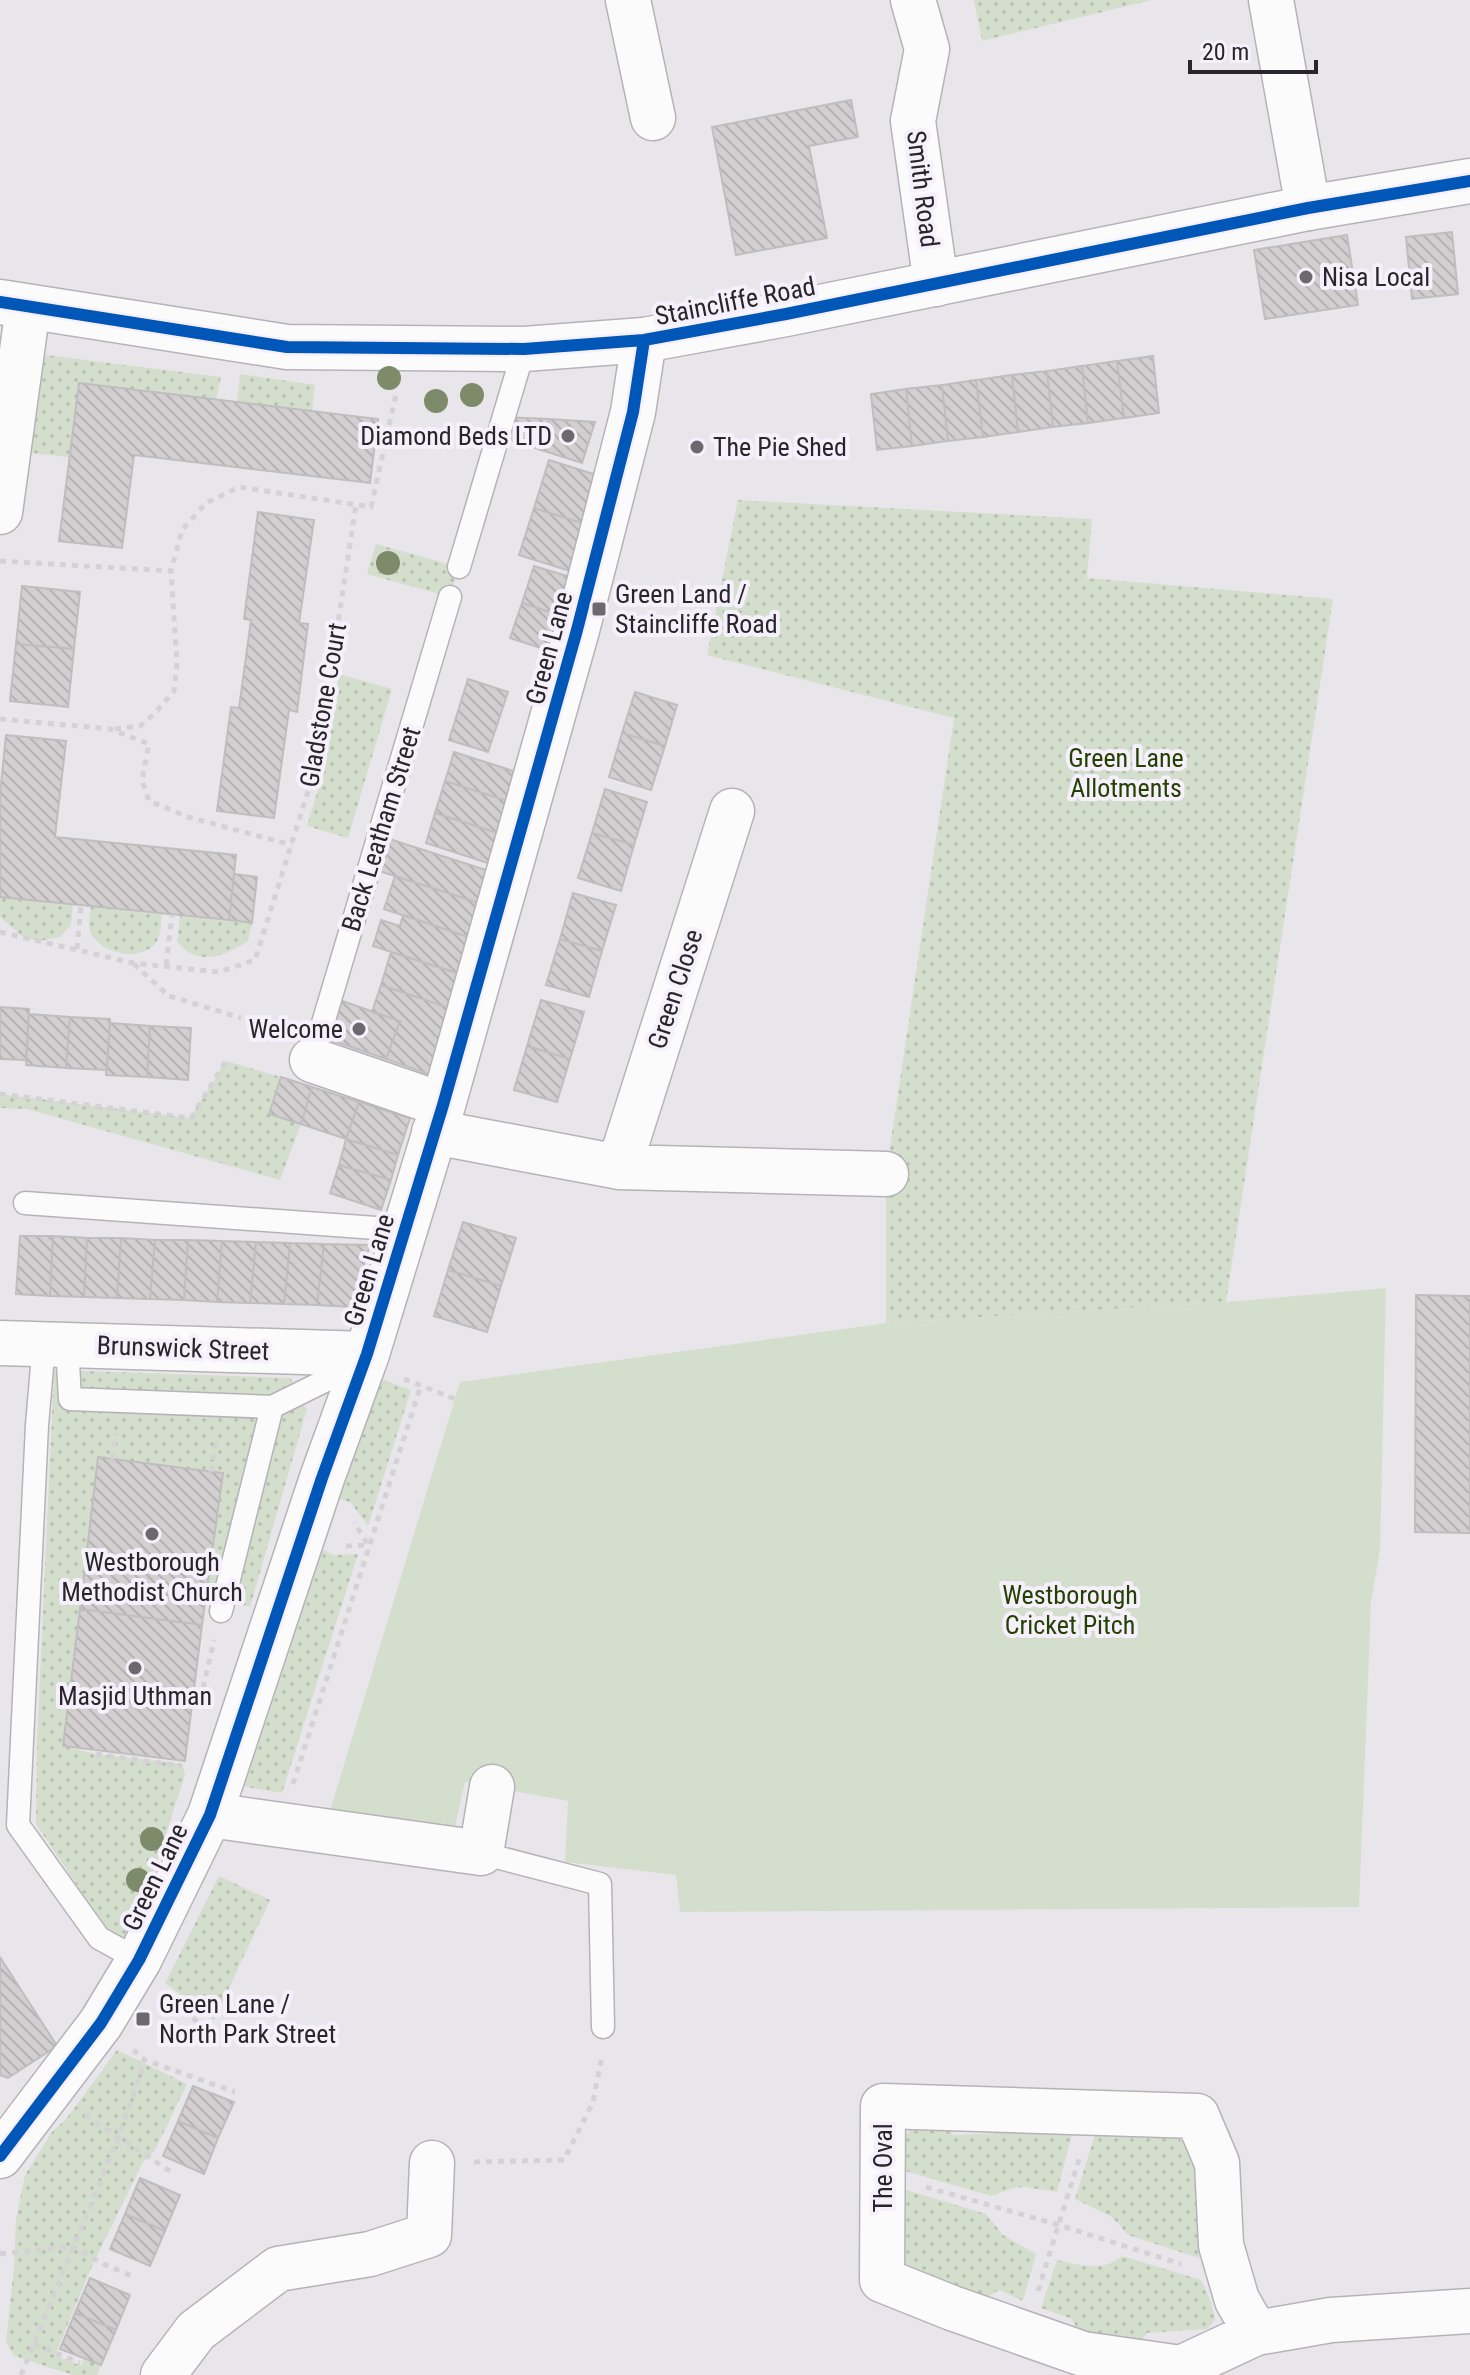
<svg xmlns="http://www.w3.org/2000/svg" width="1470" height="2375" font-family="'Roboto Condensed',sans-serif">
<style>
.grass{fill:url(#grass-dots)}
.park{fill:#d4decd}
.building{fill:url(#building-back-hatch);stroke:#c0bdbe;stroke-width:2}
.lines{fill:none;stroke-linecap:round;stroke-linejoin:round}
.service-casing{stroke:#b6b3b8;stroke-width:25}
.minor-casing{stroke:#b6b3b8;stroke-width:47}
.tertiary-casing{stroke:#b6b3b8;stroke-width:47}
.path{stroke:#d4d2d4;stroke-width:5;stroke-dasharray:6 6;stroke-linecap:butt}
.service{stroke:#fcfbfc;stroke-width:22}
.minor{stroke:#fcfbfc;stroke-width:44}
.tertiary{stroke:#fcfbfc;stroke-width:44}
.cycleway-casing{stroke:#f6f0fc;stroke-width:17}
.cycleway{stroke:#0057b8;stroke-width:12}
.tree{fill:#7d8b6a}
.poi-dot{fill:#6c696e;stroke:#f6f0fc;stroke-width:3}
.labels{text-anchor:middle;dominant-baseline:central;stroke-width:8;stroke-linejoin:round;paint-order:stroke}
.street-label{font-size:26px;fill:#28262a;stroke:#f6f0fc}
.poi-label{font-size:26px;fill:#28262a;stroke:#f6f0fc;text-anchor:start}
.park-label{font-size:26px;fill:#244101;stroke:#f6f0fc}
</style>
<defs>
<pattern id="grass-dots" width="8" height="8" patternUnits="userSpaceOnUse" patternTransform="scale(2)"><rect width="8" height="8" fill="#d4decd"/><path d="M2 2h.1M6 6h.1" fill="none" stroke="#b6beb0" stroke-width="1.8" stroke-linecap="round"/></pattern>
<pattern id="building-back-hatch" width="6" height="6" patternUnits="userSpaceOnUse" patternTransform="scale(2)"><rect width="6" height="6" fill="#d3cfd1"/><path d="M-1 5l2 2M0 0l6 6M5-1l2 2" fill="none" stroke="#b5b2b4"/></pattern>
</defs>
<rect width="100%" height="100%" fill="#e9e6eb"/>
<path class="grass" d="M974,0H1152L982,41Z
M31,353L221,377L216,399L79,383L69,457L20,452Z
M240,374L315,385L312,411L237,402Z
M738,500L1092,519L1087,578L1333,599L1226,1302L886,1323V1174L954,718L707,655Z
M376,544L459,567L450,597L367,574Z
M339,674L392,689L348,838L307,826L325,767Z
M0,897L73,905L71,925L60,937L40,941L24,938L0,917Z
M91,907L162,914C161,921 161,932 158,939C146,964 99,955 90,931C88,924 90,914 91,907Z
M180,916L252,923L248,941C225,957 195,967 177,941Z
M226,1061L281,1077L269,1114L301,1124L280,1180L27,1109L0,1108V1094L190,1118Z
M54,1370L291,1378L296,1395L307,1409L250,1607L206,1594L223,1473L98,1458L63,1746L96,1754L182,1764L185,1775L156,1865L127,1946L105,1927L36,1824L37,1741Z
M368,1374L411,1390L368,1526L351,1503L327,1493Z
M311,1544L334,1555L358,1554L282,1793L229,1784Z
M219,1876L270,1900L214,2020L165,1983Z
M117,2050L187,2084L155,2150L143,2162L93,2264L55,2355L81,2366L84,2359L101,2365L97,2375H73L14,2356L6,2342L14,2267L16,2219L25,2175L52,2132L67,2118Z
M948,2126L953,2135L1073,2130L1057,2192L1024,2187L1013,2188L991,2196L895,2168L897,2144L913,2128Z
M1171,2130L1195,2155L1199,2258L1128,2235L1112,2217L1075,2199L1096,2131Z
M897,2187L986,2214L1003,2235L1036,2254L1023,2301L999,2290L982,2300L904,2270Z
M1122,2256L1201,2280L1211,2302L1215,2320L1207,2329L1147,2333L1139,2344L1084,2342L1072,2319L1041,2308L1057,2260C1081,2265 1102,2273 1122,2256Z"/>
<path class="park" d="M1386,1288L1380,1550L1371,1602L1359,1907L680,1912L676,1875L565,1862L568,1801L465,1782L454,1831L330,1811L460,1382L886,1323L1226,1302Z"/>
<path class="building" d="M851,100L858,137L809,146L827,238L736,255L712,127Z
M1452,232L1458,294L1412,299L1406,237Z
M1347,235L1358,305L1265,319L1254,250Z
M1153,356L1159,413L1124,418L1117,361Z
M1117,361L1124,418L1088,423L1082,366Z
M1082,366L1088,423L1053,427L1047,371Z
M1047,371L1053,427L1018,432L1012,375Z
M1012,375L1018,432L983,437L976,380Z
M976,380L983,437L948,441L942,385Z
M79,383L378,419L370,483L134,455L122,548L59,541Z
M942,385L948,441L912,446L906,389Z
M906,389L912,446L877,450L871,394Z
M504,417L549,419L541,450L498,436Z
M549,419L595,422L582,463L541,450Z
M549,460L603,477L588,525L534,508Z
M534,508L588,525L573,572L519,555Z
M258,512L314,520L299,623L308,624L297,712L289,710L274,818L217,811L231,707L239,708L251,620L244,619Z
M534,566L577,579L565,617L522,603Z
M22,586L80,592L74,649L16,644Z
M522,603L565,617L553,652L510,638Z
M16,644L74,649L68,707L10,701Z
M468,679L508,692L488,752L449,740Z
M635,692L677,705L665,746L622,733Z
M622,733L665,746L651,790L609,777Z
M6,735L66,741L55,837L236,855L229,920L0,897V794Z
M454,752L526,775L517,804L445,781Z
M445,781L517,804L507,836L435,813Z
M605,789L647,802L634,845L592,833Z
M435,813L507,836L497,866L426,843Z
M592,833L634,845L621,891L578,878Z
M380,836L495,873L485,905L370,868Z
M234,874L257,877L252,923L229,920Z
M395,876L485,905L474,939L384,909Z
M573,893L616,905L602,951L560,939Z
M403,915L474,939L463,975L373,946L381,920L400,926Z
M560,939L602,951L589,997L546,985Z
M391,952L463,975L452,1009L381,985Z
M381,985L452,1009L431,1075L386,1059L400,1021L372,1012Z
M331,997L400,1021L386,1059L319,1036Z
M541,1000L584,1012L570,1059L527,1046Z
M0,1007L29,1009L26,1060L0,1059Z
M29,1014L70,1017L66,1068L26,1065Z
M70,1017L110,1019L107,1070L66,1068Z
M110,1023L150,1026L147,1077L106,1075Z
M150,1026L191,1028L188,1080L147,1077Z
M527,1046L570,1059L557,1102L514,1090Z
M281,1077L312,1087L301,1124L269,1114Z
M312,1087L359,1102L346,1139L301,1124Z
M359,1102L410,1118L398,1155L346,1139Z
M346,1139L398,1155L391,1180L339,1165Z
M339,1165L391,1180L381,1210L330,1193Z
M463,1222L516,1238L501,1286L448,1270Z
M20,1236H53L50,1296L16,1294Z
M53,1236L87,1238L84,1297L50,1296Z
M87,1238H121L117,1298L84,1297Z
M121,1238L155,1240L150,1299L117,1298Z
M155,1240H188L184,1300L150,1299Z
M188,1240L222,1241L217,1302L184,1300Z
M222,1241L256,1242L250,1303L217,1302Z
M256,1242L290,1243L284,1304L250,1303Z
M290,1243L324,1244L317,1305L284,1304Z
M324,1244L370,1245L351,1307L317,1305Z
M448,1270L501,1286L487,1332L434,1316Z
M1416,1295L1470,1296V1533L1415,1532Z
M98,1457L223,1473L202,1625L80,1609Z
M80,1609L202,1625L185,1761L63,1746Z
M0,1957L57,2046L8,2078L0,2075Z
M193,2086L234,2102L218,2138L178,2121Z
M178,2121L218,2138L204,2174L163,2156Z
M140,2178L180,2195L165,2231L125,2214Z
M125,2214L165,2231L150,2266L110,2249Z
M90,2278L130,2295L116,2330L75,2313Z
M75,2313L116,2330L101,2365L60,2349Z"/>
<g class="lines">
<g class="service-casing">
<path id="service" d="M459,567L524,349
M312,1060L450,597
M25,1203L404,1230
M44,1344L37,1425L18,1825L99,1938L139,1960
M67,1345L70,1399L272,1407
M221,1611L272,1407L363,1362
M481,1853L600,1884L603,2027"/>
</g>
<g class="minor-casing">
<path id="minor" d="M628,0L653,118
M913,0L927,49L913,121L936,284
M1271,0L1308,208
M0,512L28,307
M312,1060L443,1105
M434,1132L619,1167L886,1174
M619,1167L732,811
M0,1343L367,1354
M210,1815L481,1853L492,1787
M0,2156L101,2023L139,1960L210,1815L322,1478L367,1354L443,1105L577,630L633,412L644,340
M1256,2333L1237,2300L1221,2245L1217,2163L1197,2116L883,2106L882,2280L952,2308L1083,2354L1181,2368L1256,2333L1331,2320L1470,2311
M163,2375L196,2331L278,2269L370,2254L429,2235L432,2163"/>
</g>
<g class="tertiary-casing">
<path id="tertiary" d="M0,302L287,347L524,349L644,340L786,314L1308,208L1470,181"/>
</g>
<path class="path" d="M0,561L171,571L182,530L206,503L239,487L371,507L397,390
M0,719L110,729L149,744L142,780L149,801L188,817L292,845
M115,729L140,726L155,713L174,691L177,663L171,571
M0,932L133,963L219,972L255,960L316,766L356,505
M77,949L81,906
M134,964L169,996L241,1018
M166,965L172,915
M0,1094L191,1118L226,1061
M404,1379L455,1399
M112,1459L116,1433
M211,1472L217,1437
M346,1546L368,1545L354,1522
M203,1688L214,1640
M96,1754L182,1766
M293,1784L421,1385
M165,1995L211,2033
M133,2050L145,2060L235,2092
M85,2115L173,2173
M474,2162L564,2160L593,2102L602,2056
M926,2187L1059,2225L1181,2264
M0,2254L72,2246L101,2263L132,2276
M1038,2291L1080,2156
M34,2344L80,2363
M21,2375L119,2136L145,2060"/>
<use href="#service" class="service"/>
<use href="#minor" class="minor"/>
<use href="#tertiary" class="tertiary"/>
<g class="cycleway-casing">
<path id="cycleway" d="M0,302L287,347L524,349L644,340L786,314L1308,208L1470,181
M0,2156L101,2023L139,1960L210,1815L322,1478L367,1354L443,1105L577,630L633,412L644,340"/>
</g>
<use href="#cycleway" class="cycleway"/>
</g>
<g class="tree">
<circle cx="389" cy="378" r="12"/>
<circle cx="472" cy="395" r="12"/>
<circle cx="436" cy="401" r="12"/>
<circle cx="388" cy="563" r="12"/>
<circle cx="152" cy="1839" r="12"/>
<circle cx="138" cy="1880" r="12"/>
</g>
<g class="poi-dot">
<circle cx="1306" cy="277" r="8"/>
<circle cx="568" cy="436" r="8"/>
<circle cx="697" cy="447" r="8"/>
<rect x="591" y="601" width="16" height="16" rx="4"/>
<circle cx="359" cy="1029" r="8"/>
<circle cx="152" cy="1534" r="8"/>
<circle cx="135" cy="1668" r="8"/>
<rect x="135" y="2011" width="16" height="16" rx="4"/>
</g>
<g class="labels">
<g class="street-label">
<text transform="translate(923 189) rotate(83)">Smith Road</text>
<text transform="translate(735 301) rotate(-11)">Staincliffe Road</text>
<text transform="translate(549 648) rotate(-75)">Green Lane</text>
<text transform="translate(323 705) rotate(-80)">Gladstone Court</text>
<text transform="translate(381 829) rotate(-73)">Back Leatham Street</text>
<text transform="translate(675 989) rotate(-72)">Green Close</text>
<text transform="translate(369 1270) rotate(-73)">Green Lane</text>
<text transform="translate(183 1348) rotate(2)">Brunswick Street</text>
<text transform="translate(155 1877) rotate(-64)">Green Lane</text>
<text transform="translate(883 2168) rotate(-90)">The Oval</text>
</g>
<g class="poi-label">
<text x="1322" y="277">Nisa Local</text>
<text x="552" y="436" text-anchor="end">Diamond Beds LTD</text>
<text x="713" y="447">The Pie Shed</text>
<text x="615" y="594">Green Land /<tspan x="615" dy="30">Staincliffe Road</tspan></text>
<text x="343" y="1029" text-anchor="end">Welcome</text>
<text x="152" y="1562" text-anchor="middle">Westborough<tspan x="152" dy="30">Methodist Church</tspan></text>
<text x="135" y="1696" text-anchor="middle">Masjid Uthman</text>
<text x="159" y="2004">Green Lane /<tspan x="159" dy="30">North Park Street</tspan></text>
</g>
<g class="park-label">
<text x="1126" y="758">Green Lane<tspan x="1126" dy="30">Allotments</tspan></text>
<text x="1070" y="1595">Westborough<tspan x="1070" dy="30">Cricket Pitch</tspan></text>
</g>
</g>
<path d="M1190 60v12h126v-12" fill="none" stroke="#28262a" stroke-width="4"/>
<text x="1202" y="60" font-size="24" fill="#28262a" stroke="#f6f0fc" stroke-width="6" paint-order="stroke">20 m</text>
</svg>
